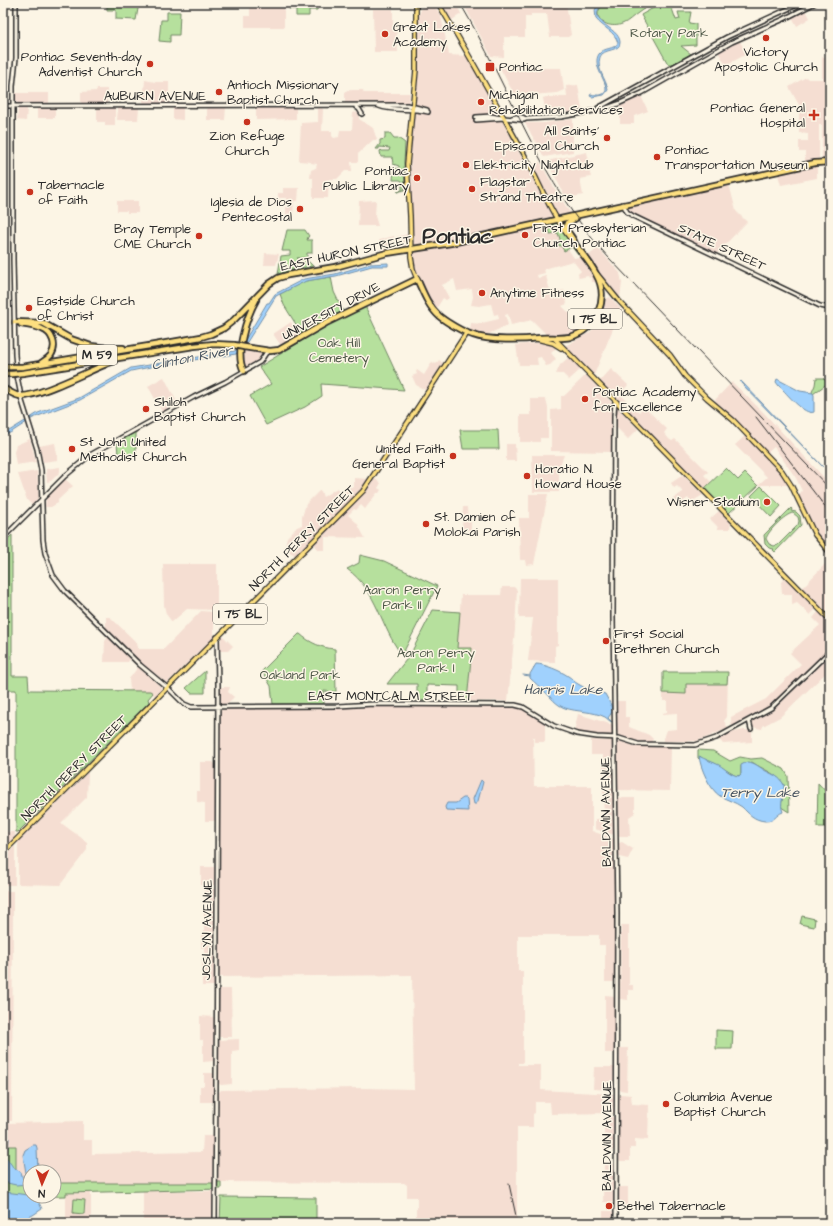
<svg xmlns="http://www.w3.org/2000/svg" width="833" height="1226" font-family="'Architects Daughter',sans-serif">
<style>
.built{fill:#f5ded2}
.green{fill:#b6e09d;stroke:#708664;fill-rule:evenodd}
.water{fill:#a0d1fd;stroke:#718fa9}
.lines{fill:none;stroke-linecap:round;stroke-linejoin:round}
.stream{stroke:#718fa9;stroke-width:1}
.secondary-casing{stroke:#2b2b2b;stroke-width:6}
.primary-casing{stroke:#2b2b2b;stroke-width:6}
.highway-casing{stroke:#2b2b2b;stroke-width:8}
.secondary{stroke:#fcf5e5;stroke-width:3}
.primary{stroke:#fddf80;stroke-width:3.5}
.highway{stroke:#fddf80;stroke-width:4.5}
.rail{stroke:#2b2b2b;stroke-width:1}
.highway-bridge-casing{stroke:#2b2b2b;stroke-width:8;stroke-linecap:butt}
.highway-bridge{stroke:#fddf80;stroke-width:4.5}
.poi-dot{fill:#c8321e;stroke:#fcf5e5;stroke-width:1.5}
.labels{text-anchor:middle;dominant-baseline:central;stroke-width:3;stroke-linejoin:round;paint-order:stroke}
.shield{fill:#fcf5e5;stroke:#6a6863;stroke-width:1}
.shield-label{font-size:12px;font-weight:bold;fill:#2b2b2b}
.poi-label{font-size:13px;fill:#2b2b2b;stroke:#fcf5e5;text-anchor:start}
.park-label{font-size:13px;fill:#4e5848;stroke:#fcf5e5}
.street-label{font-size:13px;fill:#2b2b2b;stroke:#fcf5e5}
.water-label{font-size:14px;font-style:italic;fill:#485460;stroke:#fcf5e5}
.town-label{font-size:21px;font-weight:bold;fill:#2b2b2b;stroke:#fcf5e5}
</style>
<rect width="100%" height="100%" fill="#fcf5e5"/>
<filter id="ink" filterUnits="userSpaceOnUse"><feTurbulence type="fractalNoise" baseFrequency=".025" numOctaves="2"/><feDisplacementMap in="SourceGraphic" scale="8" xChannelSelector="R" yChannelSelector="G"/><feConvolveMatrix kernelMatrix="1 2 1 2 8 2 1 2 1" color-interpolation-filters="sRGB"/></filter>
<g filter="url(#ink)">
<path class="built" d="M441,3H456L461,14L452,20Z
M463,3H566L571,35L568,37H550L547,14H531V17H525V37H504V57L491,56Z
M432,5L436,8L441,16L449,55L467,56L500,115L545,203L557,224L548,225L558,233L562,247L564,251L568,249L574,258L580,257L594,276L596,282H592L591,277L589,278L588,276L579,278L578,274L581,271L573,261L544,269L545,273L537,275L538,278L546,276L550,291L556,292L564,290L567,304L562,306L582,326L577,333L567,336L556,337L547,335L532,320L511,325L508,314L505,315L508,325L484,336L475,333L470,331L471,323L482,324V323L499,319L498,314L494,315L491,304L479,306L471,305L473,297L472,289L457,291L454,279L442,285L449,298L446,300L443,298L436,309L432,304L417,274L413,262L412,247L410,147L419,68V15L421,9L425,6Z
M250,6H284V27H245V16H250Z
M373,9H393V24H396L398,52H374Z
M805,11L807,12L810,18L797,26L792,17Z
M739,40L747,54L726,65L718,52Z
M822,57H830V158H822V125H819V158L805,162V152H799V141H808V134L799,133V105L789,87L806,77L808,79H822Z
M500,68H561L564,90L557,93L531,95L527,96H515Z
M145,80L155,82H169V104H143Z
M578,85L582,110L581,111L546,115L543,98L546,97H567L566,86Z
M97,89H107V105H81V92L96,91Z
M352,90H363L364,93H410L409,102L406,104L345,103V91Z
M16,93H49V104H18L16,101Z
M641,96L648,111L634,116V124H620V106Z
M226,107L225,120H207V108Z
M256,107L296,108V119L256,120Z
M37,108H55V118H37Z
M97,108H115V126H105V122H97Z
M118,108H139L138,120H117Z
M173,108H183V120L173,119Z
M318,108L323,109L322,131H332V136L334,138L339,137L340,130H352L353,112L359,113V119L373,128L377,140H373L358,154V162H351L352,171H345L337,179H329L328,198H313V178H310L311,170L316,168L317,164L311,163V162L299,161L301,123L318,122Z
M18,109H27L26,121L17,120Z
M573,119V152L544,157L525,123H544Z
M587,152L589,162L592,161L594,169L589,170L591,177L580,179L583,195L566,198L547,161Z
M540,162L556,191L571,214L560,216L556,214L533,166L534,164Z
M815,166L817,168V178L781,185L778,175Z
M729,184L736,211L747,222L716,254L630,212L629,210V208L632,206L659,201Z
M283,188H299L298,201H294L293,215H286V198H278V193H283Z
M376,200L375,216L378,226H358L359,201Z
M117,201H138V213H127V211H117Z
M408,234V245L405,248L396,250V237Z
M394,236V250L382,252L379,240Z
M598,248L620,273L622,283L620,298L613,292L587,257Z
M265,253L279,254L276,265H264Z
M610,297L621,309L594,375L565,346L589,333L596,326L601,319L606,299Z
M291,322L299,336L282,347L273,334Z
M537,343L549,344L557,347L551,353L556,359L550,365L546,366L541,357L537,358L538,365H519L516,345Z
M244,349L264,352L261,360L244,368L242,364Z
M569,357L581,369L569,380L563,374H556L560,365Z
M439,360L444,364L427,391L416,385L412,376L417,374L416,372L417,370L424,375L432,362L436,364Z
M611,369L628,385L620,394L639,412L644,407L667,429L664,433L669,439L672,441L675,439L708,472L704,475L711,482L704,489L599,382Z
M586,375L612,403L611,452L551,451V410L561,409V396H564Z
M164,377L178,404L162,412L148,386Z
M732,382L764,413L830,484V553L820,542L796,497L802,491L796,478L774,447L767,453L731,416L717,403L715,400Z
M531,399H546L548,407V438H540V442H520V415H531Z
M617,407L638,429L628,439L616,427Z
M746,435L782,473L789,485H758L767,477L735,445Z
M30,439L36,462L16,465L14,452L16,445Z
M55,443L58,460L43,462L39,446Z
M506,444H515L516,461H506Z
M532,455H564L559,468V492H533Z
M60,467V472L51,481L47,482L46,469Z
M37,471L39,497L32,505L27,500L18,474Z
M683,475L703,495L691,502L688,498L676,507L670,501L683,492L677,486L674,488L671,483Z
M354,478L370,479V480L359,493L296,556L290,552L284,550L287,537L297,527L302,525V517L306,504L319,491H321L323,497L337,488L342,493L347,487H354Z
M65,479L73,486L58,500V503L51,507H45L46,498Z
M375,479L381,483L378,488L381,490L379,493H377L365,509L361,505L356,510L354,509L348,515L357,523L365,538L325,537V550H319L313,543L360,497Z
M529,494H548L534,564L526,565L525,560H520L519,518H529Z
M463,507H467L468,519H471V530H462Z
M720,510L731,520L730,529H718L717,526L710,519Z
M830,559V617L801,589Z
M163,564H217V610L187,609L172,622L166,614L164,605Z
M786,577L817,608L810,615L797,603L792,605V594H782L781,582Z
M520,578H558V645L555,646V662L528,661L533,618H519Z
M502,587H514L517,590L515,629L508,701H467L472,648H457L461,595H501Z
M201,611L214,612V637L167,683L142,664L106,628V617H110L137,643L138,649H164Z
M819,611L830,622V648L771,707L733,726L731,724V717L766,699L801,664L790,653L820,625L813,618Z
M223,636L233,646L228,651H220L221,638Z
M108,637L130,659L128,662H104L105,641Z
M830,655V671L827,672L780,717L763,726L762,729L752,727L751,723L753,721L774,709Z
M138,667L161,687L162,690L156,697L150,691H130L129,679Z
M663,672H728L727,717L724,721L728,728L708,737L696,741H663L667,730L677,729V713L663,714V713L667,712V701H663Z
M220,687H230L228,692L234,697L227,704H220Z
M615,701H625V717H629V727L649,735L653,739L651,743L630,740L619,736L616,730Z
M368,706L517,707L523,709L545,723V742H535V737H533L534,786H592V831L614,839L616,982H605V945H599V935H518V971H523V1063H518V1065H541V1090L613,1094L615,1096V1112L613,1113L551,1114L550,1102H535V1113L533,1114V1127H517V1223H416V1209H417V1197H407V1185L404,1183L218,1182L219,1092L221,1090L364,1088L414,1089L412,975L219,977L220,710L222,709L246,708H350Z
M578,714L613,725V736L593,735L574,732Z
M744,730H752V742L723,744L718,738L733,732Z
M591,740L613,741L614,784H605V775L603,774V755H591Z
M617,742H622L638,747H671L670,791L618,790Z
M200,762H213L215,765V820L213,821H205V803L197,802V791H200Z
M88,772L87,797L61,823L87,842V850L60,885L18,884V842Z
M603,787H614V835L595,829V819H604Z
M618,798H635V813L629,817L630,836H619Z
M6,832H15V838L3,850V835Z
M622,842L633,849L628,859L619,857V843Z
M15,846V885H3V858Z
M201,867H214V885H201Z
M204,889H214L216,891L214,986H202V959H204V948H201V935H204Z
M3,891H13L12,1121H9V1123L83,1121V1140H92V1154L202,1152L203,1136H215L214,1183H54V1172H30V1183H16L13,1146H3Z
M621,925H629V985H633V990H628V1000L620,999Z
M231,989L232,1037H219L218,989Z
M605,995L615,996V1053H605Z
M200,1016L214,1017V1061L203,1062V1040H200Z
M239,1039V1050L232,1051V1084L221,1085L219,1084V1040Z
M620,1048H628L627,1091L620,1090Z
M594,1067H614L613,1090L593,1089Z
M204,1073H214L215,1101L214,1102H200V1086H204Z
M621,1094L631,1095L632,1104L649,1105L648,1140L635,1139V1148H630V1161H620L619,1159V1097Z
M604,1117H615L614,1150H604Z
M604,1164H614V1202H603Z
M619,1187H628V1206H619Z
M143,1191H214L213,1223H143Z
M66,1193H91V1223H66Z
M603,1211H614V1223H603Z
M619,1218H637V1221L679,1223H619Z"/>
<path class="green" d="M107,3H139L136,20L116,19V10H107Z
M296,3H308V5H318L317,10H309V16H296V9H289V6H296Z
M603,3H655C649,6 643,9 638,13C633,16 628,22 622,24C613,28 597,24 598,12Z
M662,3H670L676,20L680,19L678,12H691L689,23L696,24V45L681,46L691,54L673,64H668L641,15Z
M167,12H180L179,35H170V42L159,41L161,20H167Z
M385,133H390L394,138H398L405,143L404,162L405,188L404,190L397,192L402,190V181L400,180H393L394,169L399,168V166L393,164L392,157H381L380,151L381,150L382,151H389L390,148L379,147V149H376L380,144V140L385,139Z
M557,224L578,253V255L572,247L564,251L562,247L558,245L560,239L558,233L550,234L548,225Z
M287,230H305L309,236L308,237L307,240H312V253H307V258H297L309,262L313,266L295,269L278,274L281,256L290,255V251H282Z
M331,277L334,292L346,317L365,306L404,390L321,384L322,396L305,407L266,425L250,396L271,384L259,367L305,339L284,305L280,294L305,281Z
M816,378H823L828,383L813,394L812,392L815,385Z
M460,430H498L499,449H463Z
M136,432V455H118L117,442Z
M726,468L738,480L745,473L758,486L729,513L704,489Z
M761,486L781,506L771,517L751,496Z
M791,508L792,509L791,511L796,512L800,516L801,525L775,552L773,550L774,549L769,548L765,544L764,535ZM793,513L798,517L799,521L798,525L778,545L774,546L769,544L766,539C767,532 785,514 793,513Z
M12,535V676H28L29,690L150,691L153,693L148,699L149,702L18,832H16V690H3V544Z
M360,555L384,561L437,586L402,655C380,627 378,591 347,569L359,563Z
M433,610L460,612L457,648H472L467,701H459V686L427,685V701L417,700V684H387L410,655Z
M299,634H300C310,643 322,648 335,649L336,692L324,691V704H273L271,686L262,671Z
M205,671V693H191L186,688Z
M663,672H728L727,684H686V694L663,693Z
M698,750L713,751L730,761L740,757L751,759L762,758L784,769L788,776L789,812L781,807L784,785C777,773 763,770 752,762L741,766V775L736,776L714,763L704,760L700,756L699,759L698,758Z
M818,783L830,796V827H817Z
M802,916L815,919L814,927L800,924Z
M716,1030L733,1031L732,1049H716Z
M3,1146H16V1183H30V1196H54V1183H214V1182H221V1189L66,1193V1196L16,1197L3,1194Z
M221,1197L316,1198V1223H220Z
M74,1199L85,1200L84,1214L73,1213Z"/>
<path class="water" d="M599,3H603C584,23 619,26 620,42C621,52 603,48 600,57C596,70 606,78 608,90L604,95L592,97L590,96L591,94C597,96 607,96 606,88C605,78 592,65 599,54C604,47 614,50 618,43C615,31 603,28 596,19L595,10Z
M388,263V266H372L336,276L306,281L276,296L247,342L236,354L165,364L131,371L80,400L33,418L10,433L3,434V432L9,431L38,413L79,398L131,368L235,351L245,340L267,303H269L275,294L304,279L335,274L370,264Z
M777,379L800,391L813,393L814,395V412C804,416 787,393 779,386L776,382Z
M741,381L823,467L740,382Z
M536,664C544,664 561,671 568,676C572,678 574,682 578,684C586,689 595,692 605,694L611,705L612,712L608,718L612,722C609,721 608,719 605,717C593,711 577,712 565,708C556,705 551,697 544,691C540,687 535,683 530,678V674Z
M699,756C704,759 713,762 719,765C726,769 730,775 739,776L741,774V765L747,762C755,762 760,768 766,771C774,775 780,777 784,785C785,795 779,803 783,812C775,815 776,821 765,821C754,820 749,814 742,807C735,802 727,800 720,796C710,790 700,767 699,756Z
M481,780L483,782L478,801L476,804H474L473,799Z
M463,798H466L467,799L468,811L446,810L445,807L447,803H456Z
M3,1135H6L9,1138L6,1157L13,1167L21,1172L23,1179L29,1184L16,1185L3,1182Z
M33,1145H36L37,1148L38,1171L30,1172V1175L26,1173L23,1155L25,1150Z
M5,1192L36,1196L42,1209L33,1215L16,1223H3V1193Z"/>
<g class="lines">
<path class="stream" d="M523,675L530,676"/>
<g class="secondary-casing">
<path id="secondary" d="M16,3V58L13,86V260L15,355L17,376L22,401L37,449L41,470L43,540L45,553L53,575L65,591L140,665L170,690L184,704L191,707L338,706L374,704L515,705L523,707L554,726L577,734L597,737L619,738L638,744L695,745L716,738L771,708L830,651
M3,106L407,105L427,110
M379,106C394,112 412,107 428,112
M356,107L359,109L362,114
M598,108L727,37L801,3
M476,117L491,116L502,118
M512,118C517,116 522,116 526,119
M476,120L504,118L524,120L526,119L561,117L604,109L618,104L642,93L732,42L784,19L815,3
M623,204L627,212L633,216L820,306L830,308
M615,402L614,415L613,617L617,913L616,1223
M3,538L65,476L90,455L194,397L225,382L260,362L266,353L270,351
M749,720L751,729
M215,1223C217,1043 217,864 218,684L217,637"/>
</g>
<g class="primary-casing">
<path id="primary" d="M416,3V70L407,164L410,216L411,257L413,269L417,279
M438,3C468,53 496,103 524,154C539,182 550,212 569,237
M597,274L619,301L670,355L685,376L707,398L733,420L782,471L791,485L815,535L830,553
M554,338L830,620
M537,339L553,343L561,348
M3,853L363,491L467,332"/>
</g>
<g class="highway-casing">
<path id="highway" d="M15,322L43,323L71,339L91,346L108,348H123
M21,324C28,325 36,326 42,329C53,333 57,346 51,355C48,359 44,361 41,363
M244,347L270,351L279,350L326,323L417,279C423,292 428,306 439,316C446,322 463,332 473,335C489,341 522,340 540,338C550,337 560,339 570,337C597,330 610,298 596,274C591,263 582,254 575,244C573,236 564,232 567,223L576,218
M3,367H11
M22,367L155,345L201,337L211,334L224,328L234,320L269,284L278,278L288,275L335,267L387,253L451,243L815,163L830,162
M244,371C234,354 247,316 256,300
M23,373L194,346L214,344L234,345
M3,374H12
M3,388C8,391 14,395 20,396C37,398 94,368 114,361"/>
</g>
<use href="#secondary" class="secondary"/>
<use href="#primary" class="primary"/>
<use href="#highway" class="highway"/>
<path class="rail" d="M460,3C510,88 541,185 609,258L830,489
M756,417L830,513
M509,1184L516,1216"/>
<g class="highway-bridge-casing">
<path id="highway-bridge" d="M234,345L244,347
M11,367H22
M12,374L23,373"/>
</g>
<use href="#highway-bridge" class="highway-bridge"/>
</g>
</g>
<g class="poi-dot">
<circle cx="385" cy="34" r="4"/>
<circle cx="766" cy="38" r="4"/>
<circle cx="150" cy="64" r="4"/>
<rect x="485" y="62" width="10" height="10" rx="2"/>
<circle cx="219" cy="92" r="4"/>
<circle cx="481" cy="102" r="4"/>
<path d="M812 109h4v4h4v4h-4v4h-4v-4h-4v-4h4z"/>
<circle cx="247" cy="122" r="4"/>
<circle cx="607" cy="138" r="4"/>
<circle cx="657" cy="157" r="4"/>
<circle cx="466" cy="165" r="4"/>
<circle cx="417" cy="178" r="4"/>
<circle cx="472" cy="189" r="4"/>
<circle cx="30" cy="192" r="4"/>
<circle cx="300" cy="209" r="4"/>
<circle cx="525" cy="235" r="4"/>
<circle cx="199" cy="236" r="4"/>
<circle cx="482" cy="293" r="4"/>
<circle cx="29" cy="308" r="4"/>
<circle cx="585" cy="399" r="4"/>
<circle cx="146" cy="409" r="4"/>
<circle cx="72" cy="449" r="4"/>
<circle cx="453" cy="456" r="4"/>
<circle cx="527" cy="476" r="4"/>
<circle cx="767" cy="502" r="4"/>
<circle cx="426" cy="524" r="4"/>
<circle cx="606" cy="641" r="4"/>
<circle cx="666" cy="1104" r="4"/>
<circle cx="609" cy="1206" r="4"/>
</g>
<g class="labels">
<g class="shield">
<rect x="568" y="309" width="54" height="20" rx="3"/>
<rect x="77" y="345" width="40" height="20" rx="3"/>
<rect x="213" y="604" width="54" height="20" rx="3"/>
</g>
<g class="shield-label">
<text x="595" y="319">I 75 BL</text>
<text x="97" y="355">M 59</text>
<text x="240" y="614">I 75 BL</text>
</g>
<g class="poi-label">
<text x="393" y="27">Great Lakes<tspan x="393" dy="15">Academy</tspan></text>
<text x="766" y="52" text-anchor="middle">Victory<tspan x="766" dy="15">Apostolic Church</tspan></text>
<text x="142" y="57" text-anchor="end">Pontiac Seventh-day<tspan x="142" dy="15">Adventist Church</tspan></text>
<text x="499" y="67">Pontiac</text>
<text x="227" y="85">Antioch Missionary<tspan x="227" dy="15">Baptist Church</tspan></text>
<text x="489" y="95">Michigan<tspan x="489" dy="15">Rehabilitation Services</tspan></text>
<text x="805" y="108" text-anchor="end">Pontiac General<tspan x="805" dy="15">Hospital</tspan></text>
<text x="599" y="131" text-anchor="end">All Saints'<tspan x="599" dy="15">Episcopal Church</tspan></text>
<text x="247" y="136" text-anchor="middle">Zion Refuge<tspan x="247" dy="15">Church</tspan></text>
<text x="665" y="150">Pontiac<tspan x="665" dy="15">Transportation Museum</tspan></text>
<text x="474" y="165">Elektricity Nightclub</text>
<text x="409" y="171" text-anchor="end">Pontiac<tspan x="409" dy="15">Public Library</tspan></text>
<text x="480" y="182">Flagstar<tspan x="480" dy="15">Strand Theatre</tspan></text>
<text x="38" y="185">Tabernacle<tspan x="38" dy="15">of Faith</tspan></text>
<text x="292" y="202" text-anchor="end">Iglesia de Dios<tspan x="292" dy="15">Pentecostal</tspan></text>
<text x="533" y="228">First Presbyterian<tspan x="533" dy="15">Church Pontiac</tspan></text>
<text x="191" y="229" text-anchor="end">Bray Temple<tspan x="191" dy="15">CME Church</tspan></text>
<text x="490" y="293">Anytime Fitness</text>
<text x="37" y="301">Eastside Church<tspan x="37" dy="15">of Christ</tspan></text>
<text x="593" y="392">Pontiac Academy<tspan x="593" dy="15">for Excellence</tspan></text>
<text x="154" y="402">Shiloh<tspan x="154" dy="15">Baptist Church</tspan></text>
<text x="80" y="442">St John United<tspan x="80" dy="15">Methodist Church</tspan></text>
<text x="445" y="449" text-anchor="end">United Faith<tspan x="445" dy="15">General Baptist</tspan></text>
<text x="535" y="469">Horatio N.<tspan x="535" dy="15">Howard House</tspan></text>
<text x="759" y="502" text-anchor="end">Wisner Stadium</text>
<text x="434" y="517">St. Damien of<tspan x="434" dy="15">Molokai Parish</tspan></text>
<text x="614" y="634">First Social<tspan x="614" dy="15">Brethren Church</tspan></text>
<text x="674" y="1097">Columbia Avenue<tspan x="674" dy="15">Baptist Church</tspan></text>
<text x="617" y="1206">Bethel Tabernacle</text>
</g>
<g class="park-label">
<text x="669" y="33">Rotary Park</text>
<text x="339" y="343">Oak Hill<tspan x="339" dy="15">Cemetery</tspan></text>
<text x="402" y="590">Aaron Perry<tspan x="402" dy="15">Park II</tspan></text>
<text x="436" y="653">Aaron Perry<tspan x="436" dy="15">Park I</tspan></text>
<text x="300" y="675">Oakland Park</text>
</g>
<g class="street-label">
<text x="155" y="96">AUBURN AVENUE</text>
<text transform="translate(722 247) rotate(25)">STATE STREET</text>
<text transform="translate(346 253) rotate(-12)">EAST HURON STREET</text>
<text transform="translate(331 311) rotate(-28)">UNIVERSITY DRIVE</text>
<text transform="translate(302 538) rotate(-45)">NORTH PERRY STREET</text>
<text x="391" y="696">EAST MONTCALM STREET</text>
<text transform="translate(74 768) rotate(-45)">NORTH PERRY STREET</text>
<text transform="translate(606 812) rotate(-91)">BALDWIN AVENUE</text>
<text transform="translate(207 930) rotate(-89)">JOSLYN AVENUE</text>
<text transform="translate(607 1136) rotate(-90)">BALDWIN AVENUE</text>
</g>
<g class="water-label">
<text transform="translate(192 358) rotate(-11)">Clinton River</text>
<text x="563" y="690">Harris Lake</text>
<text x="760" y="793">Terry Lake</text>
</g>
<g class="town-label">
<text x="458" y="236">Pontiac</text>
</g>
</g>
<rect width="833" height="1226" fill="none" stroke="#fcf5e5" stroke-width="16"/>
<rect x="8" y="8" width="817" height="1210" fill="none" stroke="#2b2b2b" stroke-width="1.5" filter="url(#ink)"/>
<g transform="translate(42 1184) rotate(182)"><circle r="19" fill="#fcf5e5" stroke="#a8a49b"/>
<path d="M0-3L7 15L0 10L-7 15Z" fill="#c8321e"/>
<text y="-6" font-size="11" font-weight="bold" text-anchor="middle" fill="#2b2b2b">N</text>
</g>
</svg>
